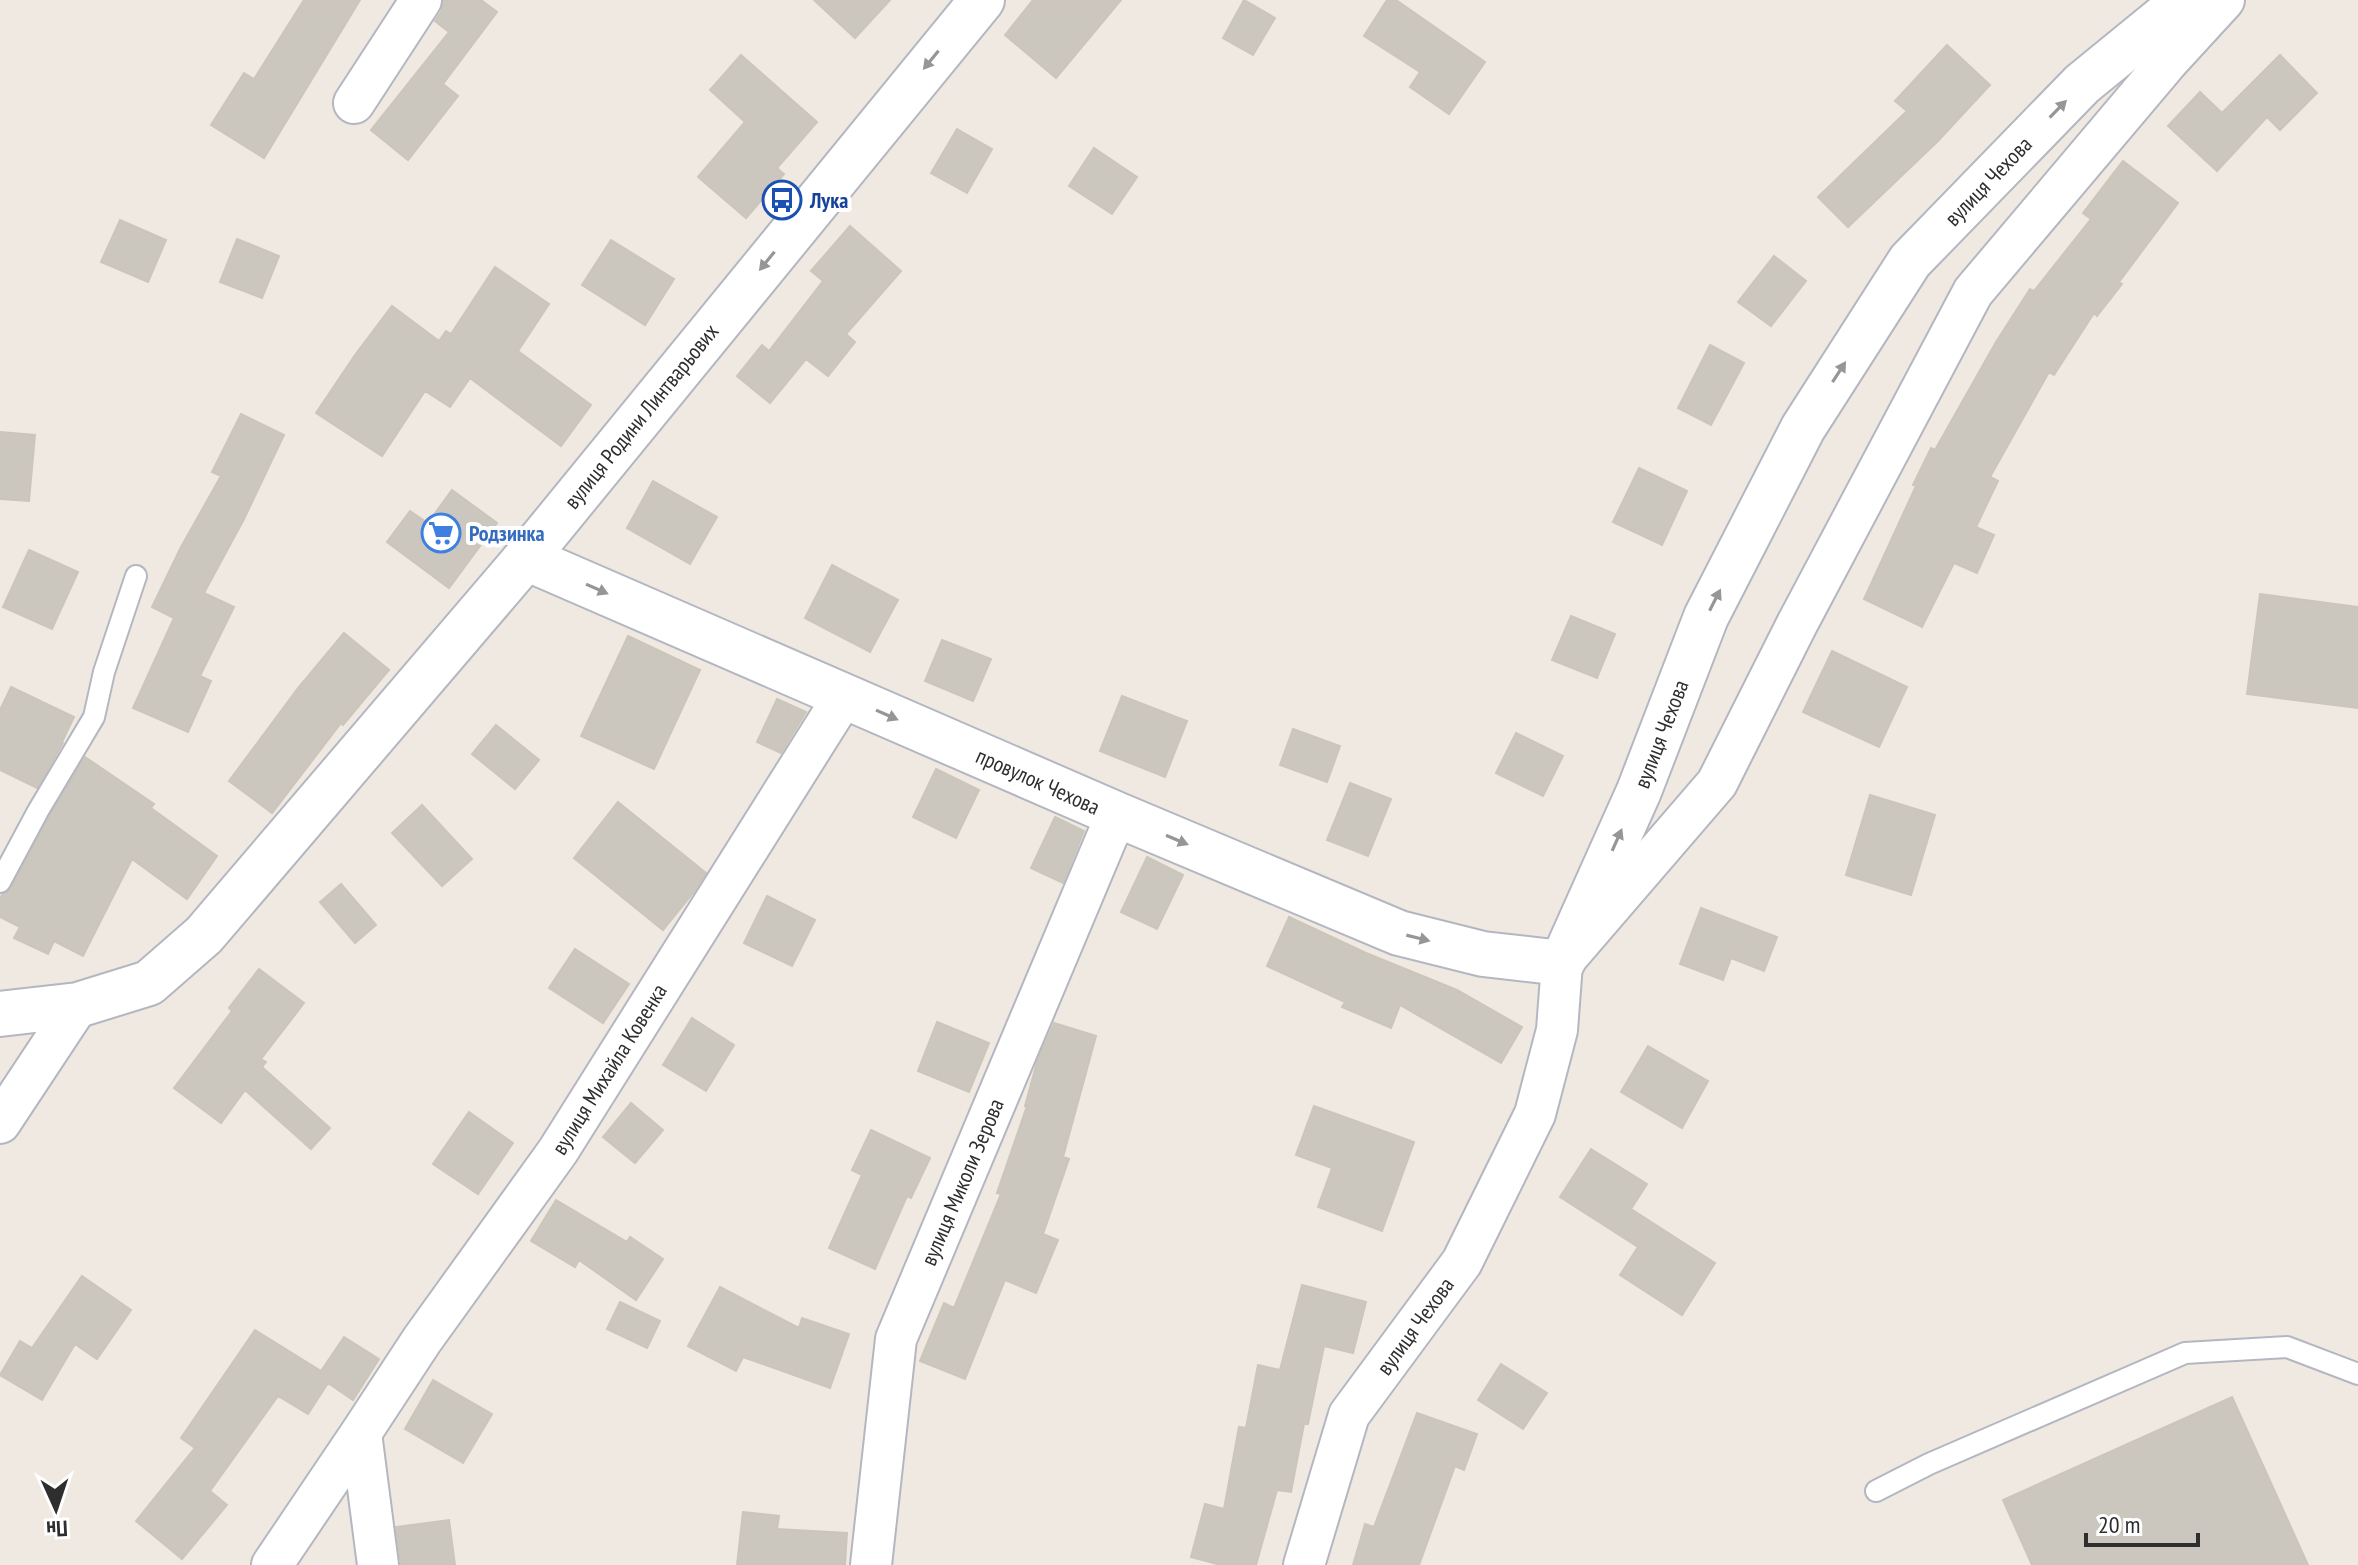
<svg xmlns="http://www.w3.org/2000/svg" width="2358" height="1565" font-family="'PT Sans Narrow',sans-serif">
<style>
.building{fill:#cbc7bf;stroke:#cbc5ba;stroke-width:2}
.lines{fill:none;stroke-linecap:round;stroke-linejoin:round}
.service-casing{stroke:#b4b7c1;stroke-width:24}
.minor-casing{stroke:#b4b7c1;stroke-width:44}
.secondary-casing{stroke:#b4b7c1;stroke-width:48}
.service{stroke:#fff;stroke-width:20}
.minor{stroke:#fff;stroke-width:40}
.secondary{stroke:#fff;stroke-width:44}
.oneway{fill:#969696}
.labels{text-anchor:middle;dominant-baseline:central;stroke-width:8;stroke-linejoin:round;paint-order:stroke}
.street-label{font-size:22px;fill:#2e2e2e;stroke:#fff}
.transit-label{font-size:22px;font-weight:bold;fill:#164399;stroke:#fff;text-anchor:start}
.shop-label{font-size:22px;font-weight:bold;fill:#366cbe;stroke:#fff;text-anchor:start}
</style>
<rect width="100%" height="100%" fill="#efe9e1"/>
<path class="building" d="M304,0H360L264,158L211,125L244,73L254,79Z
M444,0H481L497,12L443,84L458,96L408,160L371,130L449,32L435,21L441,12Z
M814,0H890L855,38Z
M1033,0H1121L1056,78L1005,35Z
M1244,0L1275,18L1253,55L1223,38Z
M1387,0H1396L1485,62L1449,114L1410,87L1420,72L1364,36Z
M1947,45L1990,85L1938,141L1848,227L1818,197L1907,111L1895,101Z
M741,55L817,122L777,168L784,174L746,218L698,177L745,122L710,90Z
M2280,55L2317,93L2280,130L2267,117L2217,171L2168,126L2200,92L2222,113Z
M957,129L992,149L967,193L931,173Z
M1094,148L1137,177L1112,214L1069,186Z
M2123,161L2178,203L2119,282L2122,284L2097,316L2094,313L2054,375L2049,372L1990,477L1998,481L1976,527L1994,535L1977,573L1954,563L1922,627L1864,599L1916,486L1913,485L1931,448L1935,450L1996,342L2030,289L2034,291L2091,219L2083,213Z
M120,220L166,240L148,282L101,262Z
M850,226L901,271L846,334L855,342L828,376L806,359L770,403L737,376L762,345L769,351L823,281L811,271Z
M237,239L279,256L262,298L220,282Z
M611,240L674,279L645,325L582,285Z
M1774,256L1806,281L1771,326L1738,302Z
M495,267L549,304L518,351L591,405L561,446L470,378L450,407L425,391L382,456L316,413L355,355L392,306L439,341L446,331L451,334Z
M1710,345L1744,363L1711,425L1678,408Z
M241,414L284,435L244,519L204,593L234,607L200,676L211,681L188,732L133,708L174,618L152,607L181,547L221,476L212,472Z
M0,432L35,435L29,501L0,499Z
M1639,468L1687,491L1662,545L1613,522Z
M653,481L717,517L690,564L627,528Z
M452,490L497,523L449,588L387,542L410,511L428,523Z
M29,550L78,572L52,629L3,607Z
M832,565L898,600L870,652L805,618Z
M2260,594L2358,607V708L2247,694Z
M1571,616L1615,634L1597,678L1552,660Z
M344,633L389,670L343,725L341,723L272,813L229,781L298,688Z
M628,636L700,670L654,769L581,736Z
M942,640L991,659L973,701L925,681Z
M1832,651L1907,687L1879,747L1803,712Z
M11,687L74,717L62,742L63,743L37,788L0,770V710Z
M1122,696L1187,721L1165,777L1100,751Z
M777,699L806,712L781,753L757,742Z
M496,725L539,760L515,789L472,754Z
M1293,729L1340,746L1327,782L1280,765Z
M1516,733L1563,756L1543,796L1496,773Z
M85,757L154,804L151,808L217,856L187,899L132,859L83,956L54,941L48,954L14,938L20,927L0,917V897L11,888L49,817Z
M936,769L979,790L956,838L913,817Z
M1350,783L1391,799L1368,856L1327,840Z
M1870,795L1935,815L1911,895L1846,875Z
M618,802L706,873L693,893L663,930L574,858Z
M422,805L472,859L442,886L392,833Z
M1055,817L1084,831L1063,883L1031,868Z
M1147,857L1183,875L1157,929L1121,912Z
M341,884L376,925L355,943L320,902Z
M767,896L815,920L792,966L744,943Z
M1701,908L1777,937L1764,971L1731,958L1723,980L1680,964Z
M1289,917L1366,953L1457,990L1522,1027L1501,1063L1400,1005L1391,1028L1342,1007L1345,1002L1267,966Z
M575,949L629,984L603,1023L549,988Z
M259,969L304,1003L261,1059L266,1062L262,1067L330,1128L311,1149L245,1090L221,1123L174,1088L232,1011L229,1008Z
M692,1018L734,1045L706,1091L663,1065Z
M937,1022L989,1043L969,1092L918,1071Z
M1054,1023L1096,1036L1063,1157L1069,1159L1043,1234L1058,1240L1036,1293L1005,1280L965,1379L920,1361L944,1303L954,1308L1001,1194L997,1193L1027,1106H1025L1037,1062Z
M1648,1046L1708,1081L1682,1128L1621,1092Z
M631,1103L663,1130L635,1163L603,1137Z
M1314,1106L1414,1142L1382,1231L1318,1207L1332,1168L1296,1155Z
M469,1112L513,1143L478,1194L433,1164Z
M871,1130L930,1158L911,1198L907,1196L875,1269L829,1248L862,1175L852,1170Z
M1591,1149L1647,1184L1631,1209L1715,1263L1682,1315L1620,1275L1638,1247L1560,1197Z
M556,1200L627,1242L630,1237L663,1259L636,1300L579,1260L575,1267L531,1241Z
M82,1276L131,1310L97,1359L75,1344L42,1400L0,1375L20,1341L32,1348Z
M1302,1285L1366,1302L1353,1353L1324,1346L1308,1424H1304L1291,1492L1277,1490L1256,1565H1221L1191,1557L1205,1504L1224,1509L1239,1427L1246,1428L1258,1365L1280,1370Z
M720,1287L799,1328L802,1318L849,1334L830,1388L743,1357L736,1371L688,1346Z
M620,1302L660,1321L647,1348L607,1329Z
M255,1330L321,1371L344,1337L379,1359L353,1400L328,1383L308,1414L278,1396L210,1491L227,1505L182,1559L136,1521L195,1448L181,1438Z
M1501,1364L1547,1393L1523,1429L1478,1400Z
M433,1380L492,1414L463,1463L405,1429Z
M2232,1397L2308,1565H2032L2003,1500Z
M1417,1413L1477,1434L1464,1470L1455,1466L1419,1565H1353L1365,1524L1374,1527Z
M743,1512L779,1516L777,1529L847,1533L845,1565H737Z
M449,1520L455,1565H401L396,1527Z"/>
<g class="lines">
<g class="service-casing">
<path id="service" d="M0,882L38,811L94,717L104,672L136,576
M1876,1491L1929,1464L2185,1353L2287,1347L2358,1374"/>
</g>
<g class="minor-casing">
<path id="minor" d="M354,103L421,0
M0,1123L78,1005
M272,1565L361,1433
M378,1565L361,1433L422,1340L558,1151L844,696
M871,1565L896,1339L1107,837L1118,815
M1304,1565L1349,1415L1462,1262L1535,1114L1557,1030L1562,963L1717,783L1797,624L1973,292L2168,61L2224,0"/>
</g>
<g class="secondary-casing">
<path id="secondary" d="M526,558L1118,815L1399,933L1483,954L1562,963L1639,791L1706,617L1803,428L1910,261L2082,84L2185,0
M0,1014L78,1005L149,983L204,935L526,558L982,0"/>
</g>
<use href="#service" class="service"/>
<use href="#minor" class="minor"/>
<use href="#secondary" class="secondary"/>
</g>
<defs><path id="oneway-solid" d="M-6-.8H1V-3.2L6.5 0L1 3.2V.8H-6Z" transform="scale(2)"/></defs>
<g class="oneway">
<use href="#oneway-solid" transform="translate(931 60) rotate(129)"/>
<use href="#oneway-solid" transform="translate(2058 109) rotate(-46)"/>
<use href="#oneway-solid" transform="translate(767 261) rotate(129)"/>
<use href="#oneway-solid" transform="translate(1839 372) rotate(-57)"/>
<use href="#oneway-solid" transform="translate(597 589) rotate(24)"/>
<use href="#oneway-solid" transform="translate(1715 600) rotate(-63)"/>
<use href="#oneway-solid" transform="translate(887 715) rotate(24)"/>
<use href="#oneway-solid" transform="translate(1177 840) rotate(23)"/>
<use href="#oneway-solid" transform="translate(1617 840) rotate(-66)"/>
<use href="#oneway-solid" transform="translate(1418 938) rotate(14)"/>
</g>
<defs>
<g id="bus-ring" transform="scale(2)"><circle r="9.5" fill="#fff" stroke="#1a4fb4" stroke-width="1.5"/><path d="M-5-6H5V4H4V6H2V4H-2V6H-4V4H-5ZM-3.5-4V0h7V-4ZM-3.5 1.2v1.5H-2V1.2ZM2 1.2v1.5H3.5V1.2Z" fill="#1a4fb4"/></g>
<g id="supermarket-ring" transform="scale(2)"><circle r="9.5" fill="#fff" stroke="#3f7fe0" stroke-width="1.5"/><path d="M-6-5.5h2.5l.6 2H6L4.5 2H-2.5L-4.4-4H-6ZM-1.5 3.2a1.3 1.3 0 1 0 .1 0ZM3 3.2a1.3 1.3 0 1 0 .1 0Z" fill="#3f7fe0"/></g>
</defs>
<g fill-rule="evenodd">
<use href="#bus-ring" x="782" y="200"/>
<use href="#supermarket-ring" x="441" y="533"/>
</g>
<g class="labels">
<g class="street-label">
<text transform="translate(1988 181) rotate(-46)">вулиця Чехова</text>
<text transform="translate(641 416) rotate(-51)">вулиця Родини Линтварьових</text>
<text transform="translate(1661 734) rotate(-69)">вулиця Чехова</text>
<text transform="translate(1038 781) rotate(24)">провулок Чехова</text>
<text transform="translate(609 1069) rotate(-58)">вулиця Михайла Ковенка</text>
<text transform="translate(962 1182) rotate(-67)">вулиця Миколи Зерова</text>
<text transform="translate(1415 1326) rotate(-54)">вулиця Чехова</text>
</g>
<g class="transit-label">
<text x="810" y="200">Лука</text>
</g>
<g class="shop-label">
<text x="469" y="533">Родзинка</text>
</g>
</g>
<g transform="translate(56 1509) rotate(177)" stroke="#ffffff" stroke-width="6" paint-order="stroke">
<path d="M0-6L14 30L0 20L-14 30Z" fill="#2e2e2e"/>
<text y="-12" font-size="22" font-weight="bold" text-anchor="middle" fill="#2e2e2e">Пн</text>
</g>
<path d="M2086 1533v12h112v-12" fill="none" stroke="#2e2e2e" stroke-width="4"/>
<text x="2098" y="1533" font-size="24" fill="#2e2e2e" stroke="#ffffff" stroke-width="6" paint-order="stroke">20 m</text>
</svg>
